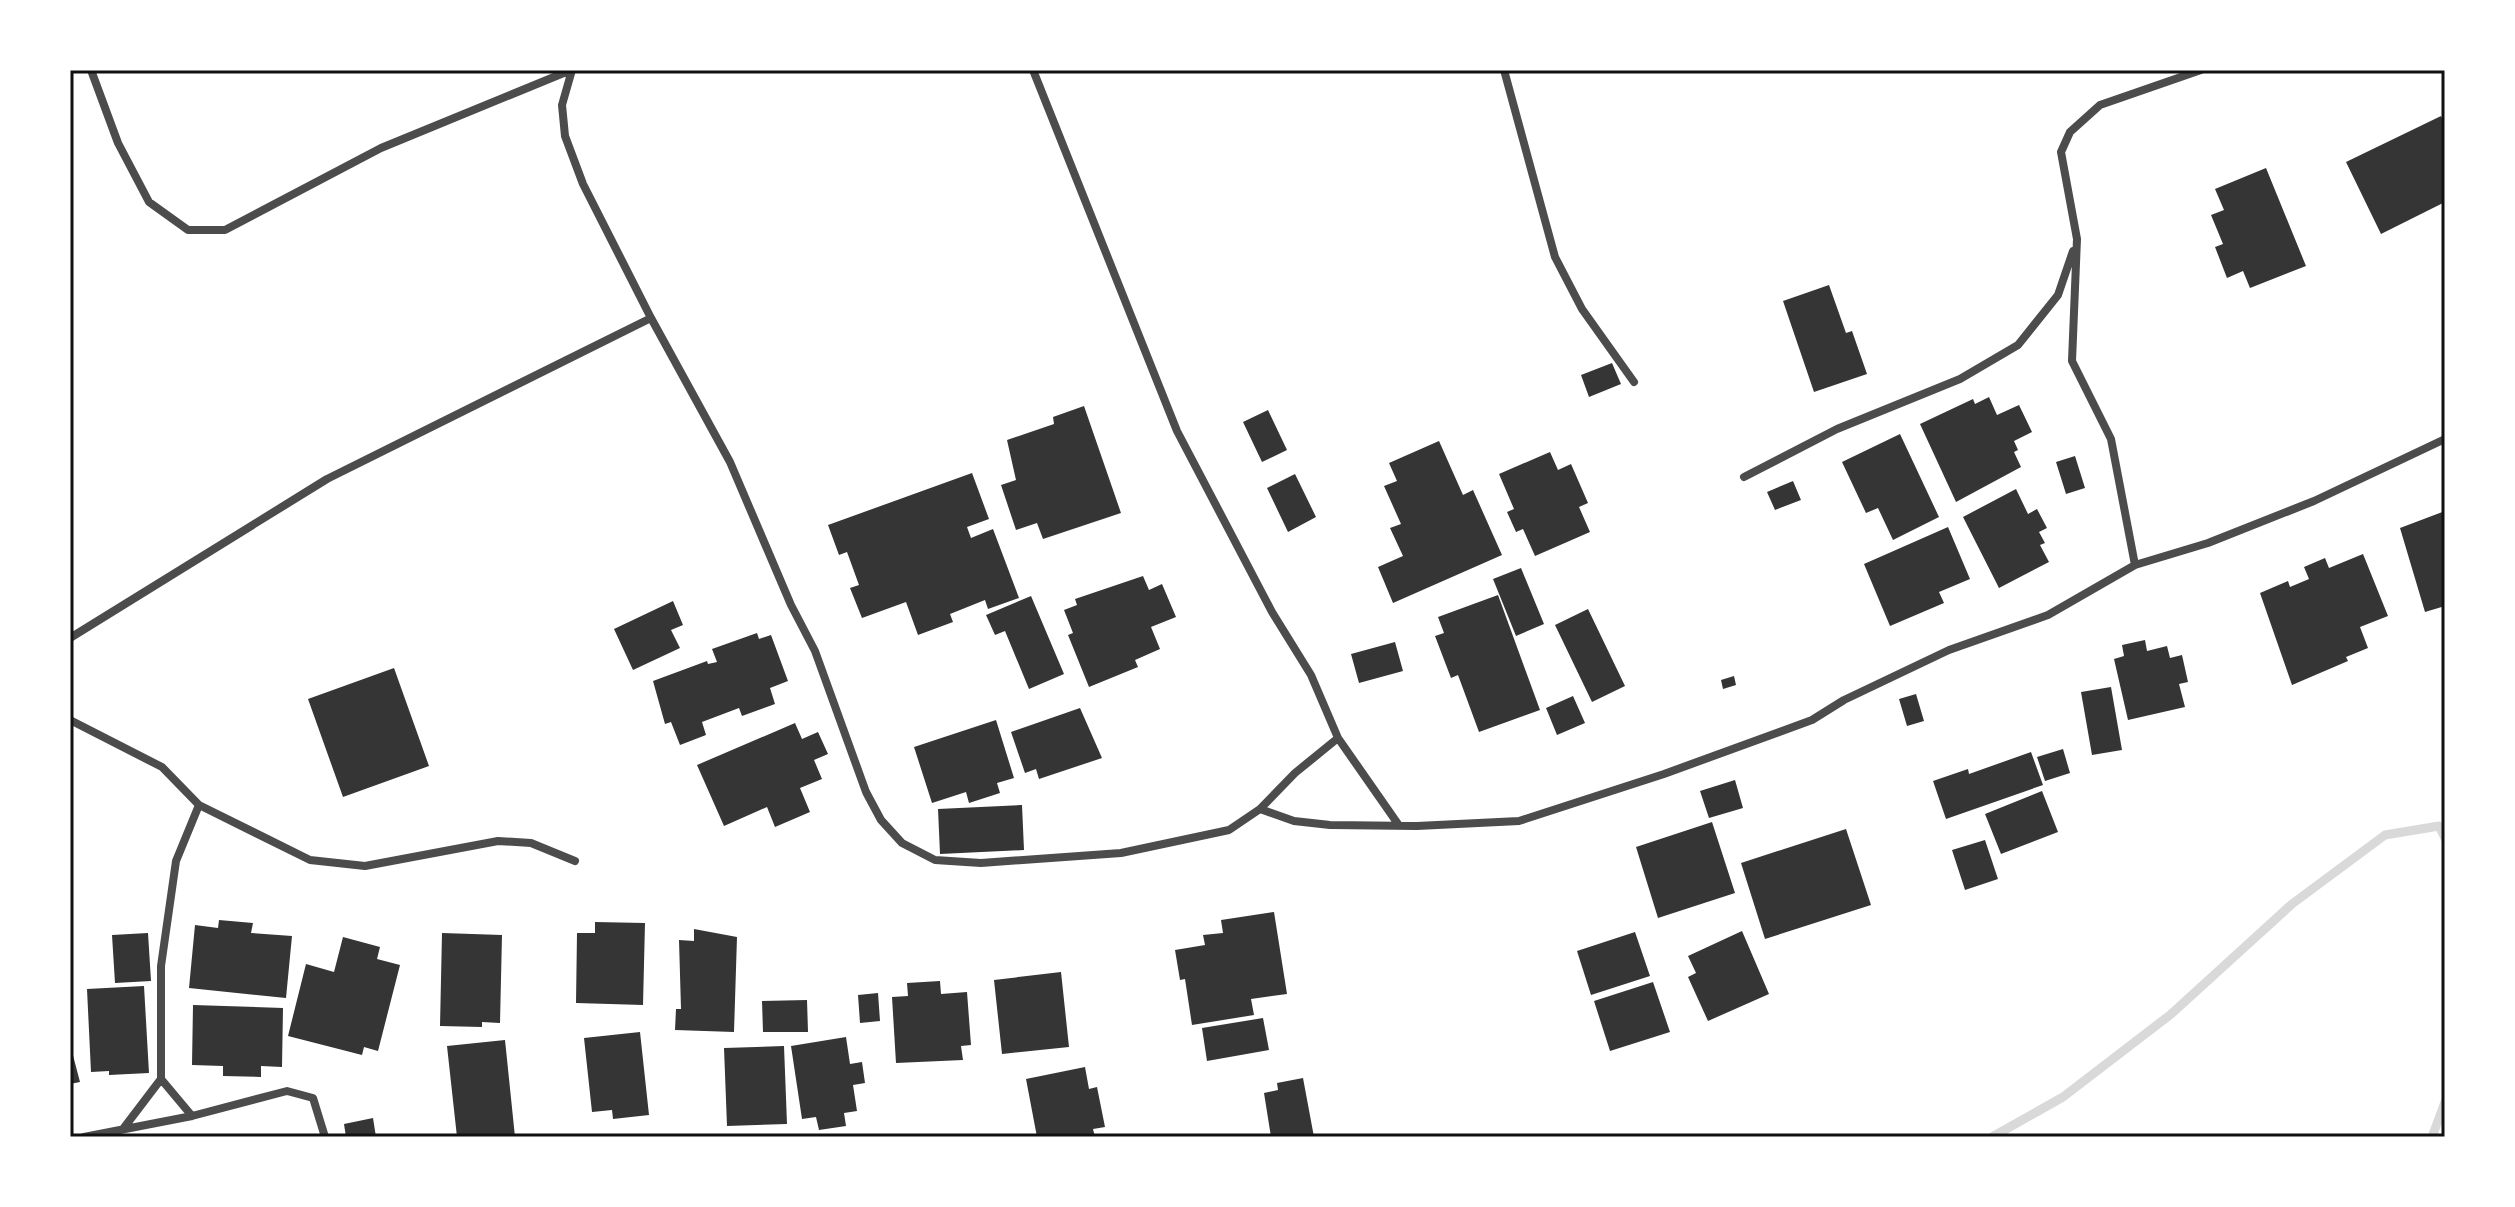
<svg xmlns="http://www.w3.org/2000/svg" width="2515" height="1207" font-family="Helvetica,sans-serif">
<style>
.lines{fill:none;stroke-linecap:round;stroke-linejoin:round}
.stream{stroke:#d9d9d9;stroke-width:9}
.building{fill:#353535}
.minor{stroke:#4c4c4c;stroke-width:8}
.neatline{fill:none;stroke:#111;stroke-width:3}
</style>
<rect width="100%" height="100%" fill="#fff"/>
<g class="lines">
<path class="stream" d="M1992,1137L2063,1097L2170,1015L2292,904L2385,835L2439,826L2445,838
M2432,1137L2445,1102"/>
</g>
<path class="building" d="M2441,116L2445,124V202L2381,234L2346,162Z
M2266,168L2306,266L2250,288L2243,271L2227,278L2215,247L2223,244L2211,215L2224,210L2215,189Z
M1829,285L1846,333L1852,331L1867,374L1814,392L1783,301Z
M1612,363L1621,384L1589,397L1581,375Z
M1989,397L1997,415L2019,405L2032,432L2014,441L2018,450L2014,452L2021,467L1956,502L1920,424L1973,399L1975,404Z
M1084,406L1121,513L1043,539L1037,523L1016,530L1001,485L1016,480L1007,440L1054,424L1053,417Z
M1268,410L1287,450L1262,462L1243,422Z
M1900,434L1939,517L1893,540L1878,508L1866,513L1842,462Z
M1439,441L1463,495L1473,490L1502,555L1393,603L1378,567L1403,556L1390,528L1401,524L1384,486L1397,481L1389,463Z
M1550,452L1558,470L1571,464L1588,503L1579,507L1590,532L1535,556L1523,529L1516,532L1507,512L1514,509L1499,474Z
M2075,456L2085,488L2066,494L2056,462Z
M972,473L989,519L967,527L971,538L993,529L1019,598L988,609L985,600L950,614L953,622L918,635L906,602L862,618L850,588L859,585L847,552L839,555L828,525Z
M1295,474L1316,517L1288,532L1267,488Z
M1793,481L1801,500L1775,510L1767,492Z
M2016,489L2028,514L2037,509L2047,528L2039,532L2045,543L2040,545L2049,562L1999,588L1963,517Z
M2445,511V606L2425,612L2400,528Z
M1948,527L1970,579L1939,592L1944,603L1890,626L1864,564Z
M2363,554L2388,616L2360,627L2368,648L2346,657L2348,661L2292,685L2260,593L2288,581L2290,587L2309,579L2304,567L2325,558L2329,568Z
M1521,568L1544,624L1516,636L1493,579Z
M1143,576L1149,590L1162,584L1176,617L1151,627L1160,649L1135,660L1138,667L1089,687L1068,635L1073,633L1064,610L1077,605L1075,599Z
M1498,595L1540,710L1479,732L1458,675L1451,678L1435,636L1444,633L1438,617Z
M1031,596L1064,674L1029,689L1005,631L995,635L986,615Z
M673,601L683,625L671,630L680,648L633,670L614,629Z
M1588,609L1625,686L1592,702L1555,625Z
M757,633L759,639L771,635L788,681L770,688L775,704L742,716L739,708L702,722L706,735L680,745L671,722L665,724L653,681L707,661L708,664L717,662L712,649Z
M2145,640L2147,651L2167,646L2170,658L2182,655L2188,682L2179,684L2185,707L2128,720L2114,659L2124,656L2122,645Z
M1395,642L1403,671L1359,683L1351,654Z
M394,668L429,766L343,797L308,699Z
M1734,676L1736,685L1723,689L1721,680Z
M2111,687L2122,750L2092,755L2081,692Z
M1916,694L1924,721L1907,726L1899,699Z
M1573,696L1585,723L1557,735L1546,708Z
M1080,708L1102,758L1039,779L1036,769L1025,773L1011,732Z
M996,720L1014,778L997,783L1000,793L969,803L966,792L932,803L914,747Z
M795,723L802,739L818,732L828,754L814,760L822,779L800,788L810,812L775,827L767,807L724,826L697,765Z
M2063,749L2070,773L2045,781L2037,757Z
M2031,752L2043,785L1946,819L1933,781L1968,769L1969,774Z
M1735,780L1743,808L1709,818L1700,791Z
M2042,791L2058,832L2001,854L1985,814Z
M1022,805L1024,850L940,854L938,809Z
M1712,822L1735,893L1658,918L1636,847Z
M1846,829L1871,905L1765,939L1741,863Z
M1985,840L1998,879L1965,890L1952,850Z
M1274,912L1287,994L1251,999L1254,1015L1192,1025L1185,979L1180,980L1175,950L1205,945L1203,935L1223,933L1221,920Z
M219,920L253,923L251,933L292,936L286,998L189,988L195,925L218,928Z
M595,922L645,923L643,1005L576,1003L577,933H595Z
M694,929L737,937L734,1032L675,1030L676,1009H681L679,940L694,941Z
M1742,931L1769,994L1708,1021L1688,977L1696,973L1688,956Z
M1635,932L1650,976L1591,995L1577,951Z
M148,933L151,981L115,983L112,935Z
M442,933L502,935L500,1023L482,1022V1027L440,1026Z
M343,937L380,947L377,959L400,965L378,1051L364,1047L362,1055L288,1036L306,964L334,972Z
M1061,972L1069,1047L1002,1054L994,980Z
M940,981L941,994L967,992L971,1045L961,1046L963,1060L896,1063L892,997L908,996L907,983Z
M1653,982L1670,1032L1610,1051L1594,1001Z
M144,986L149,1073L109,1075V1071L91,1072L87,989Z
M878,993L880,1021L860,1023L858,995Z
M807,1000L808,1032H763L762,1001Z
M193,1005L283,1008L282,1067L261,1066V1077L223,1076V1066L192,1065Z
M1263,1018L1269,1050L1207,1061L1202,1028Z
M640,1032L649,1115L613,1119L612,1110L592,1112L584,1038Z
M846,1037L850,1064L862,1062L865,1083L853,1085L857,1111L844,1113L846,1126L819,1130L816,1117L802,1119L791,1046Z
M505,1040L515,1137H457L447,1046Z
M70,1044L80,1082L70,1084Z
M784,1046L787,1124L727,1126L724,1048Z
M1085,1067L1089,1089L1097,1087L1105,1127L1093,1129L1095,1137H1037L1026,1079Z
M1303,1078L1314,1137H1271L1264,1093L1278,1090L1277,1083Z
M373,1118L376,1137H346L344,1124Z"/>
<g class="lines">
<path class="minor" d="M91,70L118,143L149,202L188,230H225L381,148L571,70
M572,70L562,105L565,136L583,184L651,318L730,462L791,605L815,651L866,792L881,820L902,843L935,860L981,863L1121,853L1229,830L1260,809L1295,773L1338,738
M1033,70L1177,431L1272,612L1311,675L1338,738L1398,824
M1504,70L1555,257L1582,309L1634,382
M1744,477L1837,429L1960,379L2018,345L2058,295L2073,251
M2135,565L2111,439L2072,361L2077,239L2061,152L2070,132L2100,105L2201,70
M70,638L327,479L651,318
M70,720L162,767L199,805L310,860L365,866L498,841L531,843L575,861
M1260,809L1294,821L1330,825L1417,826L1519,821L1664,774L1812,720L1844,700L1949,650L2048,615L2135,565L2208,543L2314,501L2445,439
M161,1079L192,1116
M123,1129L161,1079V966L176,861L199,805
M84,1137L192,1116L287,1091L313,1098L325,1137"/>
</g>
<rect width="2515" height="1207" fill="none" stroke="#ffffff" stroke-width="144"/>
<rect x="72" y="72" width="2371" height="1063" class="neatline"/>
</svg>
